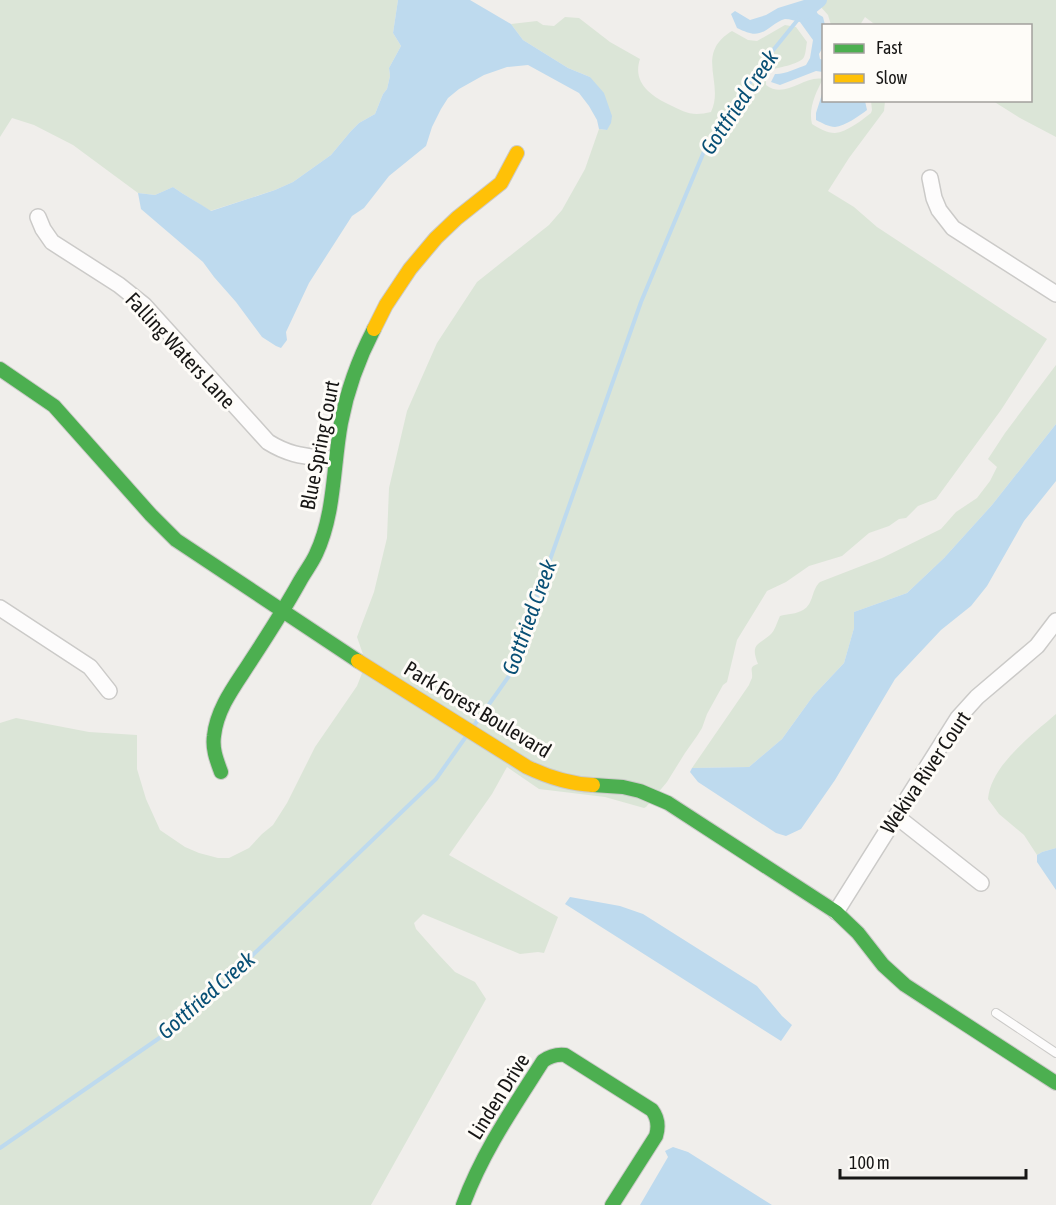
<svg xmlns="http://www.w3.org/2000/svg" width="1056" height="1205" font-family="'Asap Condensed',sans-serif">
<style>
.green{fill:#dbe5d7}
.water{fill:#bedaee}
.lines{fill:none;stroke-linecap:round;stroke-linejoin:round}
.stream{stroke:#bedaee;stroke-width:4}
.canal{stroke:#bedaee;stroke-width:14}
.lane-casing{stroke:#cbcac8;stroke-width:10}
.street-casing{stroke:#cbcac8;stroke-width:18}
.fast-casing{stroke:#cbcac8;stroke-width:16}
.slow-casing{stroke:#cbcac8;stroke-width:16}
.lane{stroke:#fdfcfc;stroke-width:8}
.street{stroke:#fdfcfc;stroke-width:15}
.fast{stroke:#4caf50;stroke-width:14}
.slow{stroke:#ffc107;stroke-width:14}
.labels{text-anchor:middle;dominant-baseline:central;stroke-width:6;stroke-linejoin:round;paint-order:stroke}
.street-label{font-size:21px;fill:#171615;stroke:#fefcf8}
.water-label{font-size:22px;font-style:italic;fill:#084f75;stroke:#fefcf8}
</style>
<rect width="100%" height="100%" fill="#f0eeeb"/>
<path class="green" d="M0,0H398L393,33L401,46L389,68L390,76L387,89L383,94L375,114L359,123L351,131L331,155L293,182L275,190L210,211C198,202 185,196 173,187L155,195L138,193L73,145L34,125L12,118L0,137Z
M824,0H1056V137L1020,118L993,101L1030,100V26H877L865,17L860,25H831L828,15L820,6Z
M565,17L579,18L610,42L640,59C632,83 651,96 670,105C678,109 687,114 697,114C701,114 706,113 711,112C725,83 694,54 732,31L748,40L757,41L785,25L796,27L807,42C806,46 806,53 804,57C802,63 779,68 773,69L766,79V85C785,100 804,75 823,79C816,92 808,109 812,124C818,128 827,133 835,133C847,132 862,120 871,113L872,110L871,101H885L884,111L849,158L828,191L854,207L877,227L1047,339L1001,410L936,499L918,506L906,518L899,519L889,526L869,533L842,556L809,566L786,582L767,591L737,640L727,682L723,685L707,714L702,728L697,736L685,753L667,782L646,807L644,808L605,797L539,789L507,767L492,794L449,855L558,917L544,953L538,952L520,954L423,914L414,923L416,929L439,955L455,972L475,982L486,999L371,1205H0V723L16,718L89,732L137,735V769L146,799L160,830L185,847L199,853L218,858H229L249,848L262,834L273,825L287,803L315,747L357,686L366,663L357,637L374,592L387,538L389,488L407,411L437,343L477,282L549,225L562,210L585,169L599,129L607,130L590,77L568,68L523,40L511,24L537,21L543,25L554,26Z
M1056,365V424L992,505L944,558L907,593L854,612V628L844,663L813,696L782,739L749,767L692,768L749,685C750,682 751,680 752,678C753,670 748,667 758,664C750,644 758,645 770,635C775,631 777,622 780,616C787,614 797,614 803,610C814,604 811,590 820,582L882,558L941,529L956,512L977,498L990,481L997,467L988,459L1005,433Z
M1056,714V848L1042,852L1037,855L1024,835L999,814L988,799C991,765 1032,735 1056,714Z"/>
<path class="water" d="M398,0H470L511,24L523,40L568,68L590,77L604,93L612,116L611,123L607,130L599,129L597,120L589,106L579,93L528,65L507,67L484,75L459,89L448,98L441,109L432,127L426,146L389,176L364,208L352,216L309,283L286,332L287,340L281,348L276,346L262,337L236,302L214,277L203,262L141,209L138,193L155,195L173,187C185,196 198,202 211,211L275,190L293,182L331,155L351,131L359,123L375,114L383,94L387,89L390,76L389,68L401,46L393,33Z
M804,0H816L814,8L818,14L823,17L825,25L824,26L823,47L819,54L820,59L823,60V72L816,71L780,85L771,82L775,74C783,75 798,68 806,65L810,58L813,40L800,22C796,21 790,19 785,19C781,20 776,23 772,26C758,37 752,35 737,28L731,14L735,11L750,20L766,15L778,8Z
M823,91L824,100L865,101L867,110C859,116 845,126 835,127C829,127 822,123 816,120V113Z
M1056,424V481L1024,521L987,586L971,606L941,630L895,679L835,780L801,829L786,836L776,833L698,782L690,772L692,768L749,767L782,739L813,696L844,663L854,628V612L907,593L944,558L992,505Z
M1056,848V890L1037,862V855L1042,852Z
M570,897L620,906L643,914L757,986L782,1016L792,1025L781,1041L565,904Z
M673,1147L688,1152L772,1205H640L668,1157L665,1151Z"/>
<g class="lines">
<path class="stream" d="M473,727L509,676L641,302L705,149L766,59L800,17
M0,1148L184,1021L436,779L465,738"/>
<path class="canal" d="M804,13L820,0"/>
<g class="lane-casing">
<path id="lane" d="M996,1013L1056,1053"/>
</g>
<g class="street-casing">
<path id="street" d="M930,178L934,198L939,210L953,228L1056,294
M38,217L43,229L52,242L119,285L144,305L268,442C292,457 308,456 335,460
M0,608L90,667L109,691
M896,816L981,883
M836,912L958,718L977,697L1037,646L1056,621"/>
</g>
<g class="fast-casing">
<path id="fast" d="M0,369L54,406L151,515L176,540L358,661
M221,772C217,761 212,749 214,736C217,707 237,683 252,659C269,633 285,608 300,581C305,572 312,563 316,554C335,514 333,466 341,423C347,391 359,358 374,329
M593,785L623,787L640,791L668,803L836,912L858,933L883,965L905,985L1056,1083
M463,1205C482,1153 513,1108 543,1061C550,1056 556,1054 565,1055L652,1110C658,1118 659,1126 656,1136L612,1205"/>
</g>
<g class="slow-casing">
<path id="slow" d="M374,329L386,305L410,269L436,238L457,218L501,183L517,153
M358,661L527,767C548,777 569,784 593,785"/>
</g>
<use href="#lane" class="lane"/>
<use href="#street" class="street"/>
<use href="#fast" class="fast"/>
<use href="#slow" class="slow"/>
</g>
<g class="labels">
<g class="street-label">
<text transform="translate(181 350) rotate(47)">Falling Waters Lane</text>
<text transform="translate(319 445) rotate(-79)">Blue Spring Court</text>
<text transform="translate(478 709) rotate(31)">Park Forest Boulevard</text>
<text transform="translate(925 772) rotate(-56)">Wekiva River Court</text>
<text transform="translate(498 1096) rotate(-58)">Linden Drive</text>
</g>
<g class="water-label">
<text transform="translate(739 102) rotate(-56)">Gottfried Creek</text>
<text transform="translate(529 617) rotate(-70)">Gottfried Creek</text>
<text transform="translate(206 995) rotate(-41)">Gottfried Creek</text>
</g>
</g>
<rect x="822" y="24" width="210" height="78" fill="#fefcf8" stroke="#a2a09d" stroke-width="1.5"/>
<rect x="834" y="44" width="30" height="9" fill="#4caf50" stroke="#a2a09d" stroke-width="1.5"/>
<text x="876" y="54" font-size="18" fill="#171615">Fast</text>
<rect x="834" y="74" width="30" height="9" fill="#ffc107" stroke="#a2a09d" stroke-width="1.5"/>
<text x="876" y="84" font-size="18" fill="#171615">Slow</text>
<path d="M840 1169v9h186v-9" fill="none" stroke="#171615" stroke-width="3"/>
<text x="849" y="1169" font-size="18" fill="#171615" stroke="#fefcf8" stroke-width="4.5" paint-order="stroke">100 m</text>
</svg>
